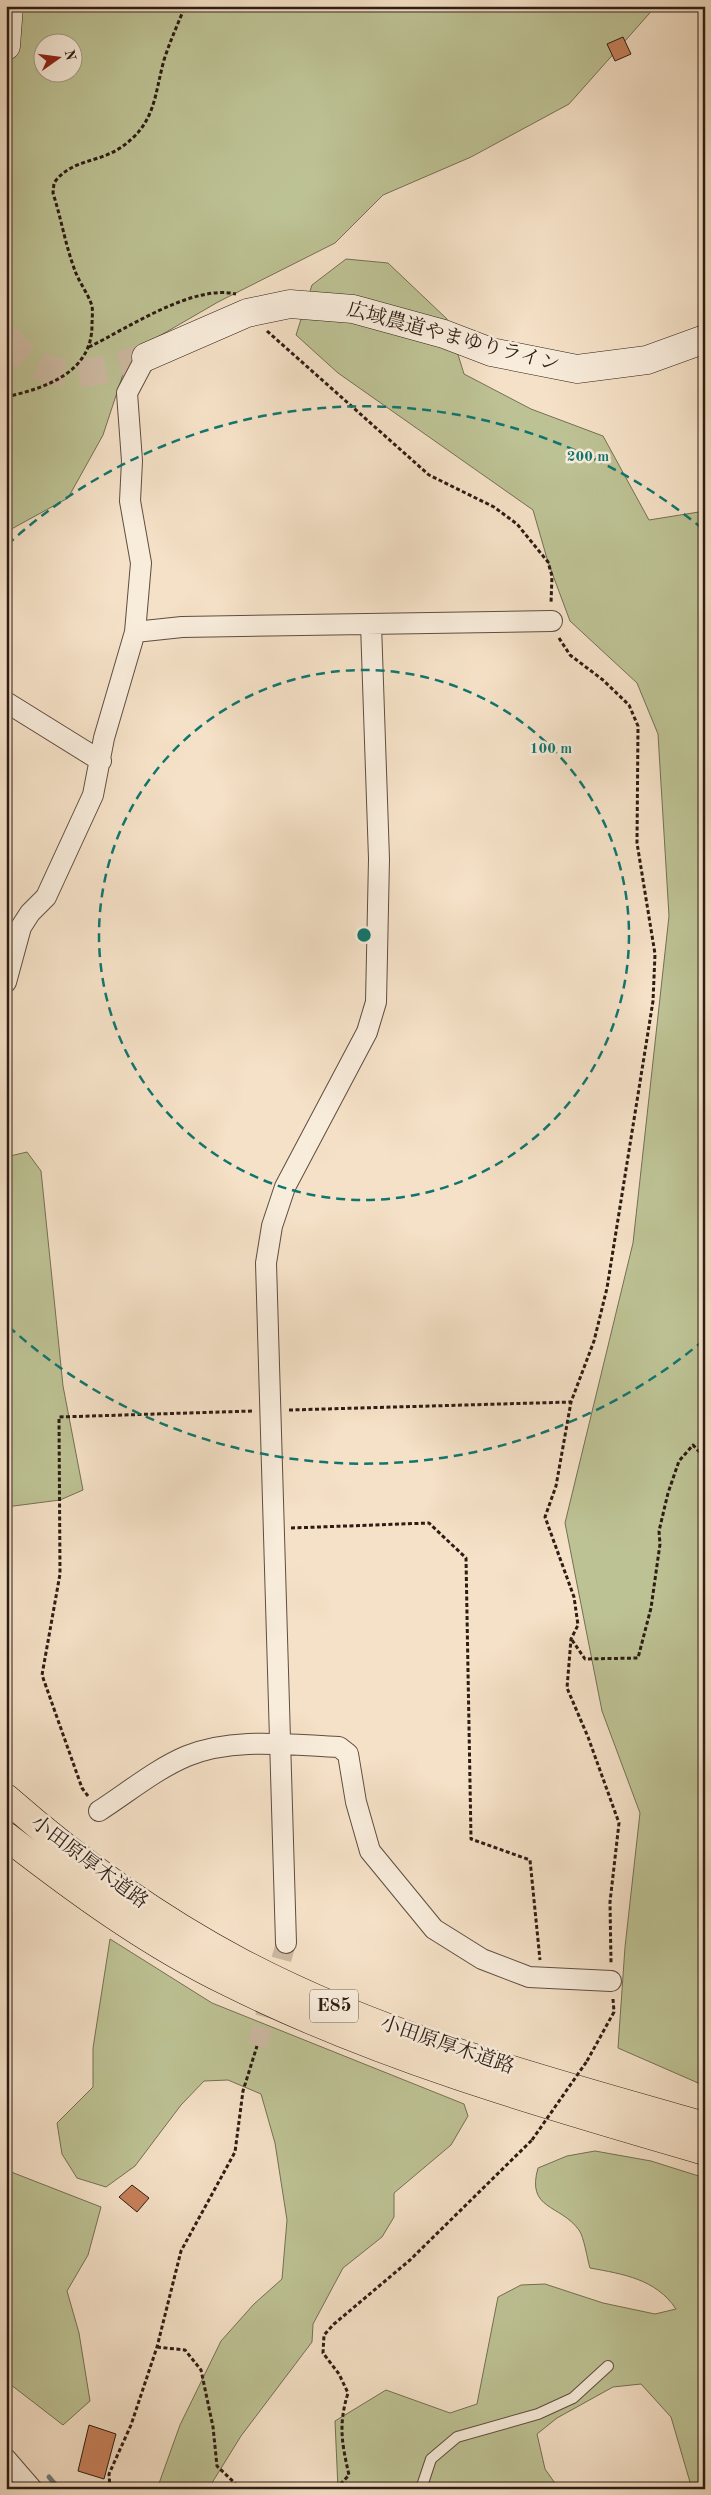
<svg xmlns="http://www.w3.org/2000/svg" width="711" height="2495" font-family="'Old Standard TT','Noto Serif JP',serif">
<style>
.green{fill:#bdc294;stroke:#756f54;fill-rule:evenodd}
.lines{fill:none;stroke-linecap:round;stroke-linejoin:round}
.stream{stroke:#707c78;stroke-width:5}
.building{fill:#c8825c;stroke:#2d1c14}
.street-tunnel{stroke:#cdbaa3;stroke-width:20;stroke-dasharray:20 10;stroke-linecap:butt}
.secondary-tunnel{stroke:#cdbaa3;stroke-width:28;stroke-dasharray:28 14;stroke-linecap:butt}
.lane-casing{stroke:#5f4d41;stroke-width:12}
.street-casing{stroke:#5f4d41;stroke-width:22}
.secondary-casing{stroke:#2d1c14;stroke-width:29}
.highway-casing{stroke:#2d1c14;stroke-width:29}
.path{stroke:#2d1c14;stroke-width:3;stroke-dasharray:4 2.5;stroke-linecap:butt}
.lane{stroke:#f8ecdb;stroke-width:10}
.street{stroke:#f8ecdb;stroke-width:20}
.secondary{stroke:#f8ecdb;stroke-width:28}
.highway{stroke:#f5e1c7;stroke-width:28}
.path-bridge{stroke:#2d1c14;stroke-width:3;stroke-dasharray:4 2.5;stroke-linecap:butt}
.ring{fill:none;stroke:#0f766e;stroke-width:2.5;stroke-dasharray:9 6}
.labels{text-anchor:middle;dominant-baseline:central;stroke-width:5;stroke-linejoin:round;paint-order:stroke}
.shield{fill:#f8ecdb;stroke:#6a5a50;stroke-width:1}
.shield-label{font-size:19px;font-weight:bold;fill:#2d1c14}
.street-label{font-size:20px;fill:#2d1c14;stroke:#f8ecdb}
.centre{fill:#0f766e;stroke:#f8ecdb;stroke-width:2.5}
.ring-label{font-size:15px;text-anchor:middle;font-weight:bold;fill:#0f766e;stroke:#f8ecdb;stroke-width:5;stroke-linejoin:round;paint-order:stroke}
</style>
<rect width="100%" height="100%" fill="#f5e1c7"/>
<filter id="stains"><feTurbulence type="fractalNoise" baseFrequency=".004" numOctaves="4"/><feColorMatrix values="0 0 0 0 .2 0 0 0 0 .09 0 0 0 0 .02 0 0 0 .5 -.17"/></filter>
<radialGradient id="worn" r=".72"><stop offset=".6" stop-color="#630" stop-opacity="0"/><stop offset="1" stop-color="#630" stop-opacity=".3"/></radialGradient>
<path class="green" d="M6,6H656L569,104L471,157L383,195L335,243L218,302L130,353L103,435L68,498L6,532ZM42,42H72V72H42Z
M346,259L388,263L447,319L464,374L531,409L603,436L649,520L705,511V2086L618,2048L625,1947L640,1813L602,1711L565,1523L633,1243L669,916L658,734L637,683L570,621L548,562L533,510L338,373L296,335L312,285Z
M27,1152L41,1171L63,1386L83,1490L60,1500L6,1507V1157Z
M110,1939L212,2003L464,2104L468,2116L451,2145L394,2193V2217L382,2237L343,2268L313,2324L312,2342L241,2436L210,2486L214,2489H157L180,2425L221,2341L254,2304L282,2279L287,2220L275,2143L261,2094L228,2080L204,2081L181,2105L135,2166L106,2187L77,2178L62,2154L57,2123L93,2087V2048Z
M595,2151L651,2161L705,2178V2489H692L671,2417L641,2384L613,2387L557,2418L537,2434L545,2469L559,2489H338L335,2421L386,2390L450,2413L477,2404L498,2297L521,2285L545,2284L603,2303L655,2314L676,2309C656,2279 623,2274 590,2268C587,2258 584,2237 579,2230C560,2204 526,2210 538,2168L567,2156Z
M6,2170L101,2207L88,2255L67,2291L79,2333L90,2401L63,2425L6,2381Z"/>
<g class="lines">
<path class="stream" d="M49,2477L59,2489"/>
</g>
<path class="building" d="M623,37L631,54L615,61L607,44Z
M132,2185L149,2198L137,2212L119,2197Z
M89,2425L116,2434L104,2479L78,2471Z"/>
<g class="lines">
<path class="street-tunnel" d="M257,2046L286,1943"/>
<path class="secondary-tunnel" d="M6,338C14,346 23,356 32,362C67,384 111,369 146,357"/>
<g class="lane-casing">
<path id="lane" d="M421,2489L431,2459L457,2437L538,2414L573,2398L608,2366"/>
</g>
<g class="street-casing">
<path id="street" d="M135,632L182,627L552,621
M6,702L101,761
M6,982L21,927L30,913L46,897L93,795L104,738L135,632L141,563L130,501L132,461L127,393L146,357
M99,1811C127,1793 156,1769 187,1756C233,1737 290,1745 339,1747L348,1754L356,1802L370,1851L434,1929L482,1959L529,1977L611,1981
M286,1943L266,1263L272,1226L285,1187L367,1032L376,1002L379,859L371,624
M6,2459L32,2489"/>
</g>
<g class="secondary-casing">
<path id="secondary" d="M6,46L9,6
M146,357L247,313L290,304L353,309L444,334L491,352L577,369L647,360L705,339"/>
</g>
<g class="highway-casing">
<path id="highway" d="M6,1798C78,1861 155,1917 240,1962C385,2039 548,2081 705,2126
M6,1836C77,1891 149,1944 230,1983C381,2058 543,2104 705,2151"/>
</g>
<path class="path" d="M267,331L429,475L494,507L517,524L548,562L552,576L551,603
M89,347C128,328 193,284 236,294
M6,397C45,388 92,373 92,325C92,319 93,312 92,306C88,293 78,281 74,268C65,243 61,218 53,193L54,183C71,159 98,163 120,148C156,124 154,96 164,60C170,41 178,24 185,6
M559,638L570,655L603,680L629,705L638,726L637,843L655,954L653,1001L607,1288L594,1341L571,1402L556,1486L545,1517L574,1597L578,1625L571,1639L567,1688L588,1737L619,1823L610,1902L611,1963
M289,1410L571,1402
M291,1528L429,1523L466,1558L471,1839L530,1860L540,1960
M572,1640L585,1659L638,1658L651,1608L660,1544L659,1531L668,1493L679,1461L693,1445L705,1458
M88,1796L82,1788L42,1675L60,1574L59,1417L253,1411
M587,2061L614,2012L613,1999
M157,2347L185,2350L201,2370L213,2427L217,2466L241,2489
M110,2489L109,2474L131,2425L157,2347L181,2251L235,2152L243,2091L257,2046
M336,2489L349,2475C342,2444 338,2425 348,2393L339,2374L323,2353L324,2335L334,2324L410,2260L532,2140"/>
<use href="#lane" class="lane"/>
<use href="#street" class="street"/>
<use href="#secondary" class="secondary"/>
<use href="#highway" class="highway"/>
<path class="path-bridge" d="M532,2140L587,2061"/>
</g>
<g class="ring">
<circle cx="364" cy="935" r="265"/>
<path d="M704 1340A529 529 0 0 1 7 1325M7 545A529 529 0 0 1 704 530"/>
</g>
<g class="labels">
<rect class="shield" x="310" y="1989.5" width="48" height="33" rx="4"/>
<g class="shield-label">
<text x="334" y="2006">E85</text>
</g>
<g class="street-label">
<text transform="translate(453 338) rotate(15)">広域農道やまゆりライン</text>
<text transform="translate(89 1863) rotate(37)">小田原厚木道路</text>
<text transform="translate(447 2046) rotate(19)">小田原厚木道路</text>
</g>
</g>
<circle cx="364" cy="935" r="8" class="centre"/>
<g class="ring-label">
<text x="588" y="461">200 m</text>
<text x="551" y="753">100 m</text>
</g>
<rect width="711" height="2495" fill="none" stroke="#f5e1c7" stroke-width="25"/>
<rect x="8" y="8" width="696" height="2480" fill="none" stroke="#2d1c14" stroke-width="2.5"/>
<rect x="12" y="12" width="686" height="2470" fill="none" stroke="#2d1c14"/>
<g transform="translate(58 58) rotate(76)"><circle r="24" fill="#f8ecdb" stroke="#a7998b"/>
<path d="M0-4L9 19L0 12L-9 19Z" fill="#8f2418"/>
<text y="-8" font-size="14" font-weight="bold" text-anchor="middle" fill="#2d1c14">N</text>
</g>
<rect width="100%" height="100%" filter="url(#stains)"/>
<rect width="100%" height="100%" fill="url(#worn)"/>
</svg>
